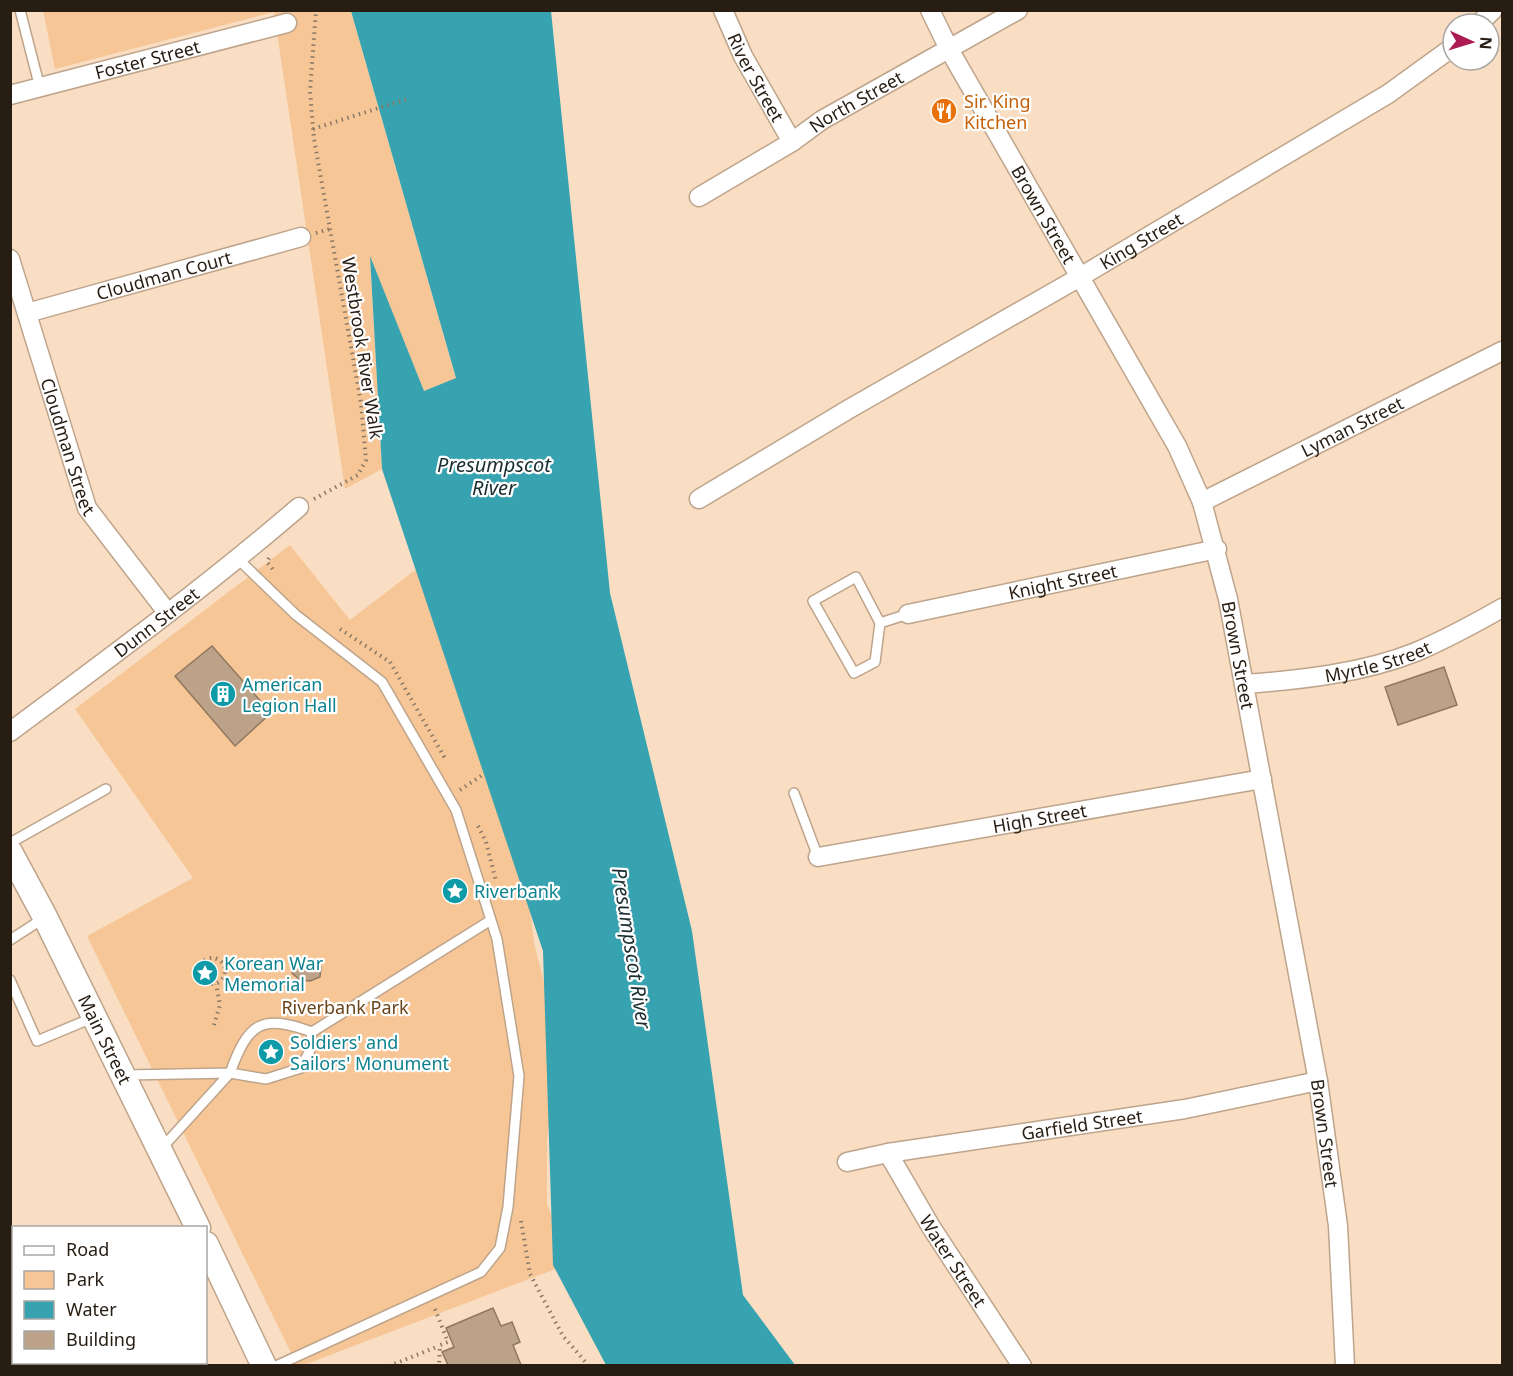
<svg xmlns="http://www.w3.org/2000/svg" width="1513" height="1376" font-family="'Noto Sans',sans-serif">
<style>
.green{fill:#f6c696}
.water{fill:#37a2b0}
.building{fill:#bba289;stroke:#90785f;stroke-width:1.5}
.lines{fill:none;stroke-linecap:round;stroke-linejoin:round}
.service-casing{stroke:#bea48b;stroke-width:12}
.minor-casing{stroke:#bea48b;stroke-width:21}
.secondary-casing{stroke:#bea48b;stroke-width:27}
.path{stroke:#8b7967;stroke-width:4;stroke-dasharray:1.5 4.5;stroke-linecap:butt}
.service{stroke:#fff;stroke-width:9}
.minor{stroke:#fff;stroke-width:18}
.secondary{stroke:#fff;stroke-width:24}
.labels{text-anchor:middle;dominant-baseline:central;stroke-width:4.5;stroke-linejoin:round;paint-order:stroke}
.street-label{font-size:18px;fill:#271d13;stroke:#fff}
.food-label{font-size:18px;fill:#c56008;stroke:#fff;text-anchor:start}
.culture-label{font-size:18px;fill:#0d838f;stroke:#fff;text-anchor:start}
.park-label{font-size:18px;fill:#6a441a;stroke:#fff}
.water-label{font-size:20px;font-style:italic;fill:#1a2d30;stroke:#fff}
</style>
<rect width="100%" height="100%" fill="#f9dec3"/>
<path class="green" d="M43,11H351L456,379L424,391L370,259L382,469L345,489L274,12L55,69Z
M290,545L350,620L427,561L528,894L534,943L547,994L557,1069L547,1139V1204L571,1263L304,1365H297L87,936L193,878L75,709Z"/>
<path class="water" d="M351,11H551L610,593L692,931L743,1295L795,1365H606L553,1265L543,951L382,469L370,256L424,391L456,378Z"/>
<path class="building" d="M212,646L271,713L235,746L175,676Z
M1444,667L1457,705L1398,725L1385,687Z
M301,960L314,961L321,967L320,977L310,981L300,980L292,973L294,963Z
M493,1308L501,1326L512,1322L520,1342L513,1345L521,1365H448L442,1352L454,1347L446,1328Z"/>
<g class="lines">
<g class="service-casing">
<path id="service" d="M20,10L40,88
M238,559L296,615L382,682L456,810L497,939L519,1076L508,1207L500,1248L481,1272L276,1366
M880,623L875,662L854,673L813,601L856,577L880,623L908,614
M794,793L818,857
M10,843L106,789
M10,940L44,918
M10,980L37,1041L92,1018
M126,1075L230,1073C248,1024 260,1013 312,1032
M161,1149L230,1073L266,1079L301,1068L310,1050L312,1032L491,920"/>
</g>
<g class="minor-casing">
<g id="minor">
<path id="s1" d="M723,10L743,56L792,142"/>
<path id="s2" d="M930,10L950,51L1177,446L1202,502L1228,599L1318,1081L1338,1226L1345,1366"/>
<path d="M1479,24L1493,10"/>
<path id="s3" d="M10,95L287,23"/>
<path id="s4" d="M699,197L792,142L822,120L1018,10"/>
<path id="s5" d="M10,259L87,508L167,612"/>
<path id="s6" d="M27,313L301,237"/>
<path id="s7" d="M699,499L849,409L1080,277L1388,94L1453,47"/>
<path id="s8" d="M1202,502L1502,351"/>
<path id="s9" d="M908,614L1217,549"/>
<path id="s10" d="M1244,684C1301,680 1363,673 1416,652C1446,639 1474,624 1502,608"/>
<path id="s11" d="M10,732C108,659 206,587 299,507"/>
<path id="s12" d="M818,857L1262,779"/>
<path id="s13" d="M888,1153L931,1227L1022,1366"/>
<path id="s14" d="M847,1162L888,1153L1185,1109L1318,1081"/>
<path d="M10,1278L14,1285"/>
<path d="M46,1362L47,1366"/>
</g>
</g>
<g class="secondary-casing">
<g id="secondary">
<path id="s15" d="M10,852L45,917L198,1228"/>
<path d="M206,1244L264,1366"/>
</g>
</g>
<path class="path" d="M313,129L407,99
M316,233L330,229
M314,499L358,475L366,460L361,403L314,139L310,91L316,10
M269,558L267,562L274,571
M340,629L390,662L446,760
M460,790L484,774
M478,826L486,842L496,881
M199 971a13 13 0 1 1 26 0a13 13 0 1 1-26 0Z
M214,1025L220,1005L216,984
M521,1221L530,1274L563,1336L589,1366
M435,1309L448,1342L440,1345L439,1366
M389,1366L439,1346"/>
<use href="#service" class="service"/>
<use href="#minor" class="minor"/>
<use href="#secondary" class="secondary"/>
</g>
<defs>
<g id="restaurant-disc" transform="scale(1.35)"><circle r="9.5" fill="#e8710a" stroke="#fff"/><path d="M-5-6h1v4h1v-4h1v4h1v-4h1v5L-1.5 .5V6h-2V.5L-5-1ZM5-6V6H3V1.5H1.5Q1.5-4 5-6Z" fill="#fff"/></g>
<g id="building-disc" transform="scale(1.35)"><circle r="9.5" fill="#0f9aa8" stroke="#fff"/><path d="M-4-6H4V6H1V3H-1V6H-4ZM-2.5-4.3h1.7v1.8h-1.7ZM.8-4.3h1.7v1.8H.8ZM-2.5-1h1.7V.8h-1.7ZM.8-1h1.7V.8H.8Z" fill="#fff"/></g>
<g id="sight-disc" transform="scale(1.35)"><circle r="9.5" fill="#0f9aa8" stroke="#fff"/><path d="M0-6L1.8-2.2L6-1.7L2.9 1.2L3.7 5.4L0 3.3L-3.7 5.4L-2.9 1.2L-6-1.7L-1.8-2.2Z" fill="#fff"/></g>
</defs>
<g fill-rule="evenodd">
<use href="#restaurant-disc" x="944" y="111"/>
<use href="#building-disc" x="223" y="694"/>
<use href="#sight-disc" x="455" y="891"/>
<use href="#sight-disc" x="205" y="973"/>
<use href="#sight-disc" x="271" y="1052"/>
</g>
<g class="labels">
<g class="street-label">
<text stroke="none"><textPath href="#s3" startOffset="142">Foster Street</textPath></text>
<text stroke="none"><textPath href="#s1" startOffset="75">River Street</textPath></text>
<text stroke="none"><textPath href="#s4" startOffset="184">North Street</textPath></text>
<text stroke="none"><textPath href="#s2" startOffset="234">Brown Street</textPath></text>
<text stroke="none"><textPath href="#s7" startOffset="512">King Street</textPath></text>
<text stroke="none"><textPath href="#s6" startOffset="142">Cloudman Court</textPath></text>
<text transform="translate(363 348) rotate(81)">Westbrook River Walk</text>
<text stroke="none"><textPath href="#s8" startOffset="168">Lyman Street</textPath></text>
<text stroke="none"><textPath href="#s5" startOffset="196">Cloudman Street</textPath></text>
<text stroke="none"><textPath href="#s9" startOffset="158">Knight Street</textPath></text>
<text stroke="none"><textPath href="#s11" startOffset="183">Dunn Street</textPath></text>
<text stroke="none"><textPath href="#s2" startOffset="720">Brown Street</textPath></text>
<text stroke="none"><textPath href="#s10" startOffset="136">Myrtle Street</textPath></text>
<text stroke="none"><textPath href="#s12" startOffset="225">High Street</textPath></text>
<text stroke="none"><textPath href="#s15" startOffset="210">Main Street</textPath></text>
<text stroke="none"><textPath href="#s14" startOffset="238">Garfield Street</textPath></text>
<text stroke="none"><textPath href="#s2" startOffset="1206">Brown Street</textPath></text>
<text stroke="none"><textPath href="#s13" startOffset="126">Water Street</textPath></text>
</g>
<g class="food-label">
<text x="964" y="101">Sir. King<tspan x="964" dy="21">Kitchen</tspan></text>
</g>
<g class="culture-label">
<text x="242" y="684">American<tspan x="242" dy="21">Legion Hall</tspan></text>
<text x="474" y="891">Riverbank</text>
<text x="224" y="963">Korean War<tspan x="224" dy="21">Memorial</tspan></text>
<text x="290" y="1042">Soldiers' and<tspan x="290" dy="21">Sailors' Monument</tspan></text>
</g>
<g class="park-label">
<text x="345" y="1007">Riverbank Park</text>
</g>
<g class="water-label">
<text x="494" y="464">Presumpscot<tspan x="494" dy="23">River</tspan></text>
<text transform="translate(632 948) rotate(81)">Presumpscot River</text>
</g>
</g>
<rect width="1513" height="1376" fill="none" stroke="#271d13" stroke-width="24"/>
<rect x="12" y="1226" width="195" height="138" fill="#ffffff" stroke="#a9a5a1" stroke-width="1.5"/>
<rect x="24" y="1246" width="30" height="9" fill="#ffffff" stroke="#a9a5a1" stroke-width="1.5"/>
<text x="66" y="1256" font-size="18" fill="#271d13">Road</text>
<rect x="24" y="1271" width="30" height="18" fill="#f6c696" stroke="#a9a5a1" stroke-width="1.5"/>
<text x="66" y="1286" font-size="18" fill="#271d13">Park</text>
<rect x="24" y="1301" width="30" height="18" fill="#37a2b0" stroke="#a9a5a1" stroke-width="1.5"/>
<text x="66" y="1316" font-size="18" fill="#271d13">Water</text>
<rect x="24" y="1331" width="30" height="18" fill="#bba289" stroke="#a9a5a1" stroke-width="1.5"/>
<text x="66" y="1346" font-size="18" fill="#271d13">Building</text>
<g transform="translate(1471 42) rotate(94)"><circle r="28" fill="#ffffff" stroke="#a9a5a1" stroke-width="1.5"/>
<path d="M0-4.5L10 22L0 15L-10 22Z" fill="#ac1b52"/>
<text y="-9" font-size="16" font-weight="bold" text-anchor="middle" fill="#271d13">N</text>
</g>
</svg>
